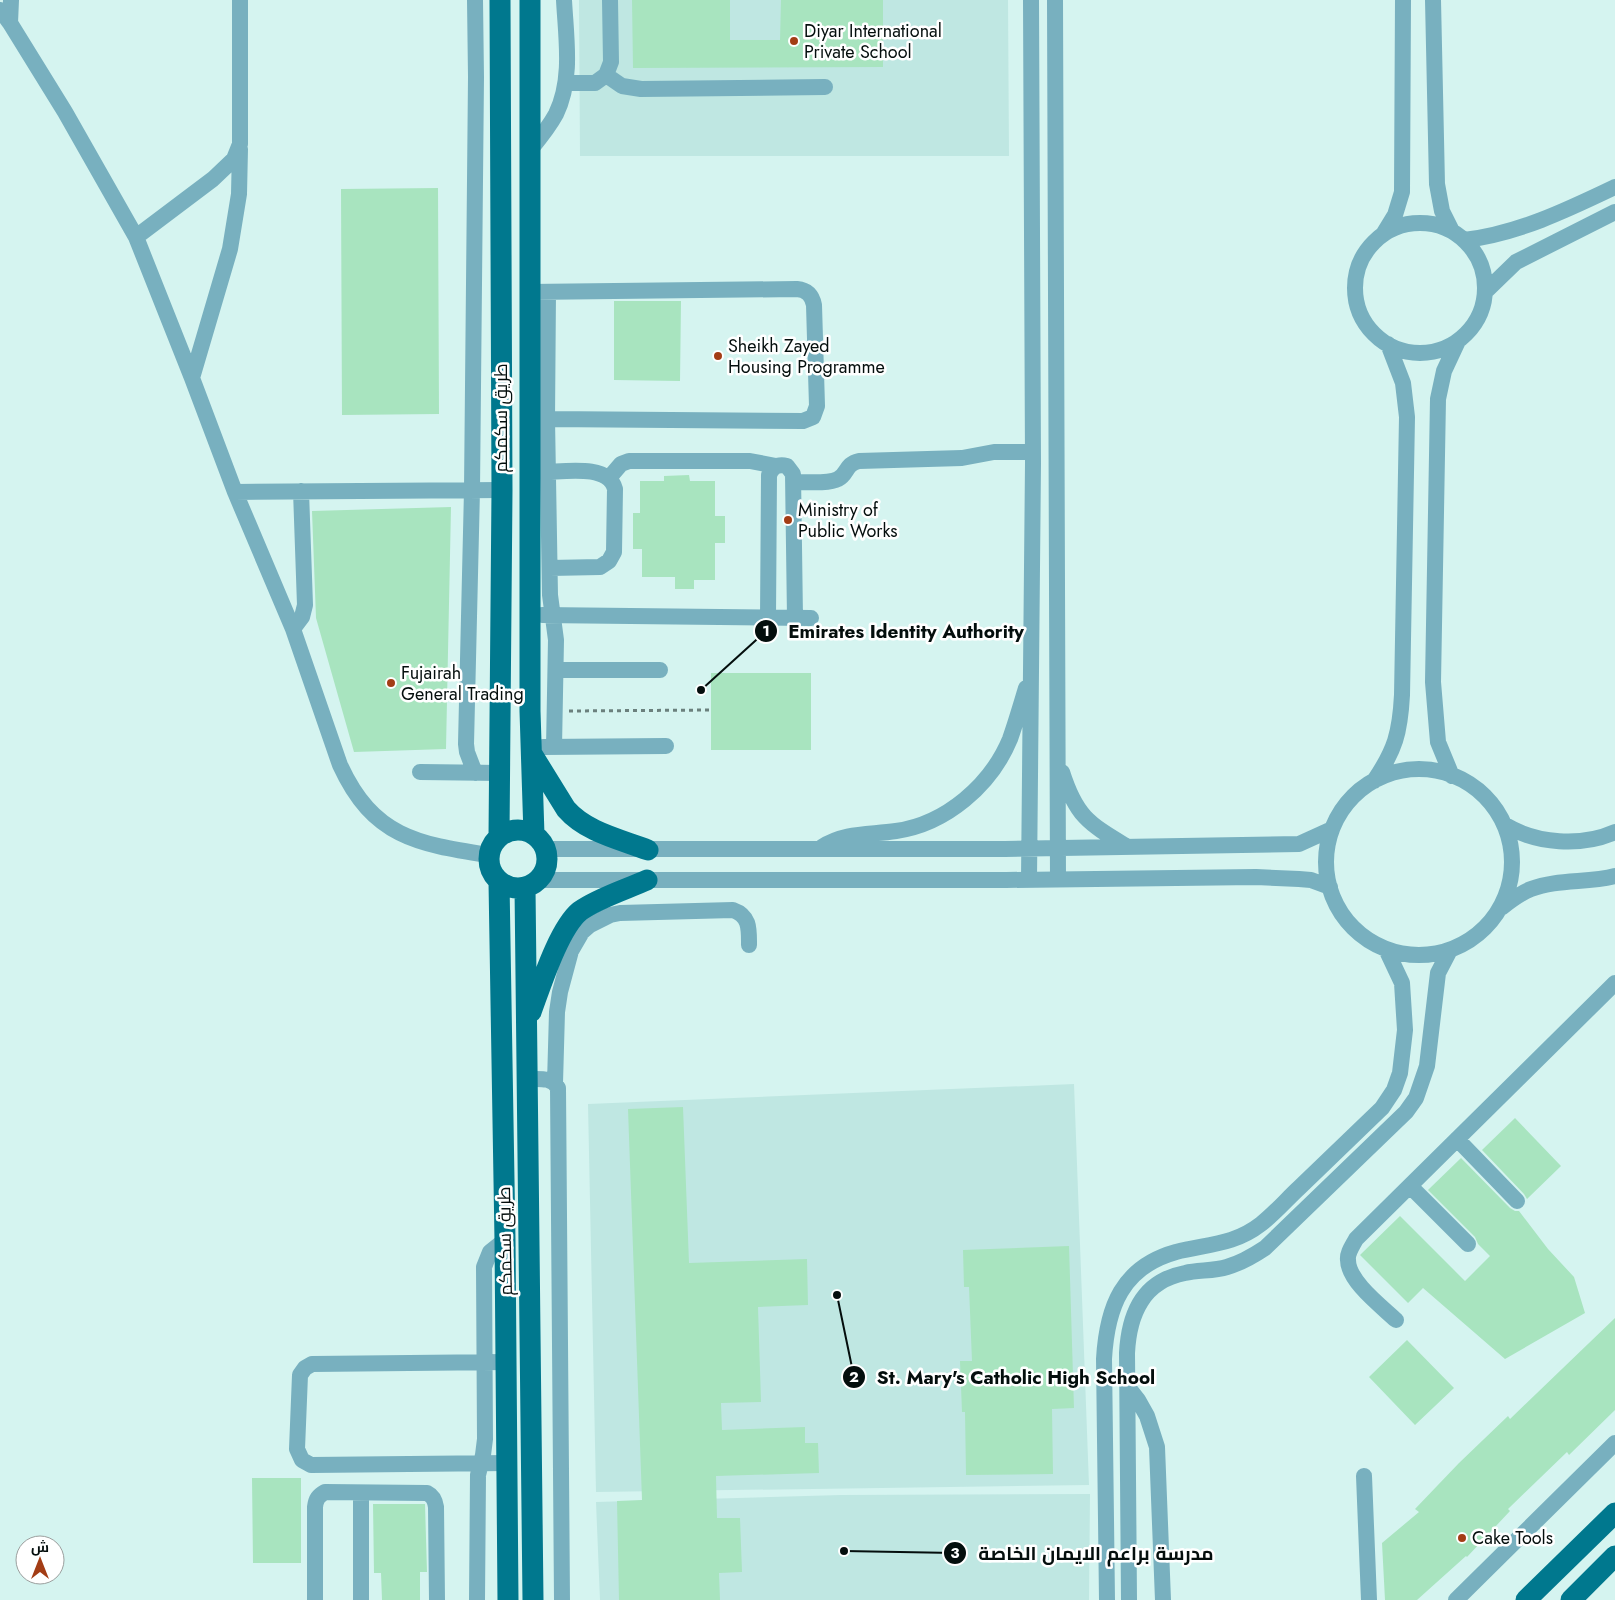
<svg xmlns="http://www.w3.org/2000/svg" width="1615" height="1600" font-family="Jost,Cairo,sans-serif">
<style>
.built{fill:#bfe7e2}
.building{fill:#a8e4bf}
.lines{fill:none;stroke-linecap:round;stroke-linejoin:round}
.path{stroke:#6b807d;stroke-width:3;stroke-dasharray:4 4;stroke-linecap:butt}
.minor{stroke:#78b0bf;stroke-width:16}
.major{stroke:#00788e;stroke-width:21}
.poi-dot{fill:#a33d15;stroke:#fff;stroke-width:2}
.labels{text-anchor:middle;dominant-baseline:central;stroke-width:5;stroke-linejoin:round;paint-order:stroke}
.poi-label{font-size:18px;fill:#040e0d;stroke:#fff;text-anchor:start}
.street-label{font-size:18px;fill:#040e0d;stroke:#fff}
.leader{fill:none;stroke:#040e0d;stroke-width:2}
.callout-dot{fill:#040e0d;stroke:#fff;stroke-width:2}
.mark-label{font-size:15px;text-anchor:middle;font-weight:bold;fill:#fff}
.callout-label{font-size:19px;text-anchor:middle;font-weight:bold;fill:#040e0d;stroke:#fff;stroke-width:5;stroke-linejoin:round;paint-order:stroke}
</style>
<rect width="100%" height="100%" fill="#d5f4f0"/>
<path class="built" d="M579,0H1008L1009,156H580Z
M1074,1084L1089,1485L596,1492L588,1104Z
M1090,1494L1089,1600H600L596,1502L841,1495Z"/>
<path class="building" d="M632,0H730V40H780L781,0H883V67L633,68Z
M438,188L439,414L342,415L341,189Z
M614,301H681L680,381L614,380Z
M689,475L690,481H715V516H725V543H715V580H694V589H675V577H642V549H633V513H640V481H664V476Z
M451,507L446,749L354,752L316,618L312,511Z
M711,673H811V750H711Z
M683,1107L689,1263L807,1259L808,1305L758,1307L761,1402L721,1403L722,1430L805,1427V1443H818L819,1473L716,1476L717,1518H740L742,1572L719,1573L720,1600H619L617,1501L642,1500L628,1109Z
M1515,1118L1561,1166L1527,1199L1524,1194L1482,1150Z
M1461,1158L1510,1208L1515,1211H1519L1548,1249L1574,1277L1585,1313L1505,1359L1423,1288L1408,1303L1360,1255L1400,1216L1465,1281L1490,1256L1478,1244L1475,1237L1428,1190Z
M1069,1246L1074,1408L1052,1409L1053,1474L966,1475L965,1412H962L960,1361H972L969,1287H964L963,1250Z
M1615,1318V1410L1569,1455L1567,1452L1508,1509L1510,1511L1467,1557L1466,1556L1417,1600H1385L1382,1543L1419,1512L1415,1509L1459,1463L1508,1416L1510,1419Z
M1407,1340L1454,1388L1415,1425L1369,1377Z
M252,1478H301V1563H253Z
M373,1504H425L427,1572H420V1600H382L381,1573H374Z"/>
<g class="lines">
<path class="path" d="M569,711L711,710"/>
<path class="minor" d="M475,0L476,77L472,490L466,744L467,752L475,773
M1055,0L1058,879
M1433,0L1437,184L1442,211L1452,231
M0,10L10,23L65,112L136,237L192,378L235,492L293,629L340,765C373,837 417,844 488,855
M10,23L11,0
M606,75L622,86L641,89L825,87
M566,83H595L606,75L611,62L610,0
M531,149C540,138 549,127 556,114C573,79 566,38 564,0
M1355 288a65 65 0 1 1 130 0a65 65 0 1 1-130 0Z
M1384,233L1395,215L1402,192L1403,0
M136,237L213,179L234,159L240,144V0
M1464,240C1517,234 1567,210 1615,187
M529,292L797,289C807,290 812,295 814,305L817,406L813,417L803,421L547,419
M548,292L547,419L550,595L556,640L554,747
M1485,292L1516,262L1615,212
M192,378L230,249L239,194L240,149
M548,472C568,471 609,465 615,489L614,552L609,561L600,567L550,568
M609,478L621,464L629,461H750L776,466
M794,482C805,482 829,484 838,479C848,474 845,464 859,461L962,458L994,452H1033
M235,492L502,490
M542,615L811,618
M768,618L769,475C773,466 778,464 787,466L793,474L795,618
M293,629L302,617L305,605L301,491
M556,670H660
M543,747L666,746
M1326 862a93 93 0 1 1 186 0a93 93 0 1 1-186 0Z
M420,772L500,773
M1062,772C1076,816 1088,823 1126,846
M1452,776L1438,742L1433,682L1438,399L1444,371L1458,341
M1374,781C1395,750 1400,733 1402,695L1407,417L1403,383L1388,344
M1505,825C1537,844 1581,847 1615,832
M822,847C845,832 870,835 896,831C946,824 991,785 1010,739C1016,722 1021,705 1026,688
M545,849H1005L1299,844L1332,829
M538,880H1006L1256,877L1299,879L1311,880L1330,887
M1029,880L1033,463L1031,0
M1501,908C1510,901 1520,893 1531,889C1557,879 1588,883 1615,876
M528,1079C540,1079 552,1077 558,1088L562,1600
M555,1083L557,1012L560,992L571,951L582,932L590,925L610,915L620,913L733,910C750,916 749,929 749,945
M1457,1139L1517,1201
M1410,1186L1468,1244
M1396,1320C1381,1306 1348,1281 1348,1260C1347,1253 1353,1245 1356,1239L1615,983
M506,1362L312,1364L305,1368L300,1375L297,1449L302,1460L311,1465L507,1463
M1127,1386L1138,1400L1147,1416L1157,1447L1163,1600
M1364,1476L1369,1600
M361,1493V1600
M315,1600V1507C316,1499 318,1496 325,1492L427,1493C433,1496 435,1500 436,1507L437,1600
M477,1600L478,1475L483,1455L485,1439L484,1267L490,1252L505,1240
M1107,1600L1104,1359C1107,1307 1122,1267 1176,1252C1208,1244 1234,1245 1261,1224C1275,1213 1287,1199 1300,1187C1327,1161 1354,1135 1382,1108L1394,1090L1400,1073L1405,1030L1402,983L1386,949
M1129,1600L1127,1353C1129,1314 1143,1281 1185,1273C1199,1270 1214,1271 1227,1267C1241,1263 1253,1256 1265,1248L1406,1112L1416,1098L1427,1066L1438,973L1450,950
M1456,1600L1615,1443"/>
<path class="major" d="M530,0V711L534,835
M532,754L566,809C586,832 619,839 648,850
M489 859a29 29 0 1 1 58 0a29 29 0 1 1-58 0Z
M499,836L502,490L500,0
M499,882L505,1240L508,1600
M525,887L533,1600
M531,1012C541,985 559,928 580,911C598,898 627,889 647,880
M1526,1600L1615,1513
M1571,1600L1615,1556"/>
</g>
<g class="poi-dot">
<circle cx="794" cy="41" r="5"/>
<circle cx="718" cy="356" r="5"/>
<circle cx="788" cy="520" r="5"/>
<circle cx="391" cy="683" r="5"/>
<circle cx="1462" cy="1538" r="5"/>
</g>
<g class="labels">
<g class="poi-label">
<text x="804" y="31">Diyar International<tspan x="804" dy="21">Private School</tspan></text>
<text x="728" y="346">Sheikh Zayed<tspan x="728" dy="21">Housing Programme</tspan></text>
<text x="798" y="510">Ministry of<tspan x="798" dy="21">Public Works</tspan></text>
<text x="401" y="673">Fujairah<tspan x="401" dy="21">General Trading</tspan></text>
<text x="1472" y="1538">Cake Tools</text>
</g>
<g class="street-label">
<text transform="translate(501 418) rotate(-90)">طريق سكمكم</text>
<text transform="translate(505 1241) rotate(-91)">طريق سكمكم</text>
</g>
</g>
<path class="leader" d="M701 690L766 631M837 1295L854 1377M844 1551L955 1553"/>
<g class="callout-dot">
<circle cx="701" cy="690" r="5"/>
<circle cx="837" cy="1295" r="5"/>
<circle cx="844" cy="1551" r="5"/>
<circle cx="766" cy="631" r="12"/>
<circle cx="854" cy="1377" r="12"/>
<circle cx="955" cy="1553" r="12"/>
</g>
<g class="mark-label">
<text x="766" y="636">1</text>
<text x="854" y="1382">2</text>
<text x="955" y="1558">3</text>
</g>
<g class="callout-label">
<text x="906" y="638">Emirates Identity Authority</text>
<text x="1016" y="1384">St. Mary's Catholic High School</text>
<text x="1096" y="1560">مدرسة براعم الايمان الخاصة</text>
</g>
<g transform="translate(40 1560)"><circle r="24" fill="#ffffff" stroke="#9b9f9e"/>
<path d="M0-4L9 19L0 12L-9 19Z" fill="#a33d15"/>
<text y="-8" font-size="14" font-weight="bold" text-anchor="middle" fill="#040e0d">ش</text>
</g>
</svg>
